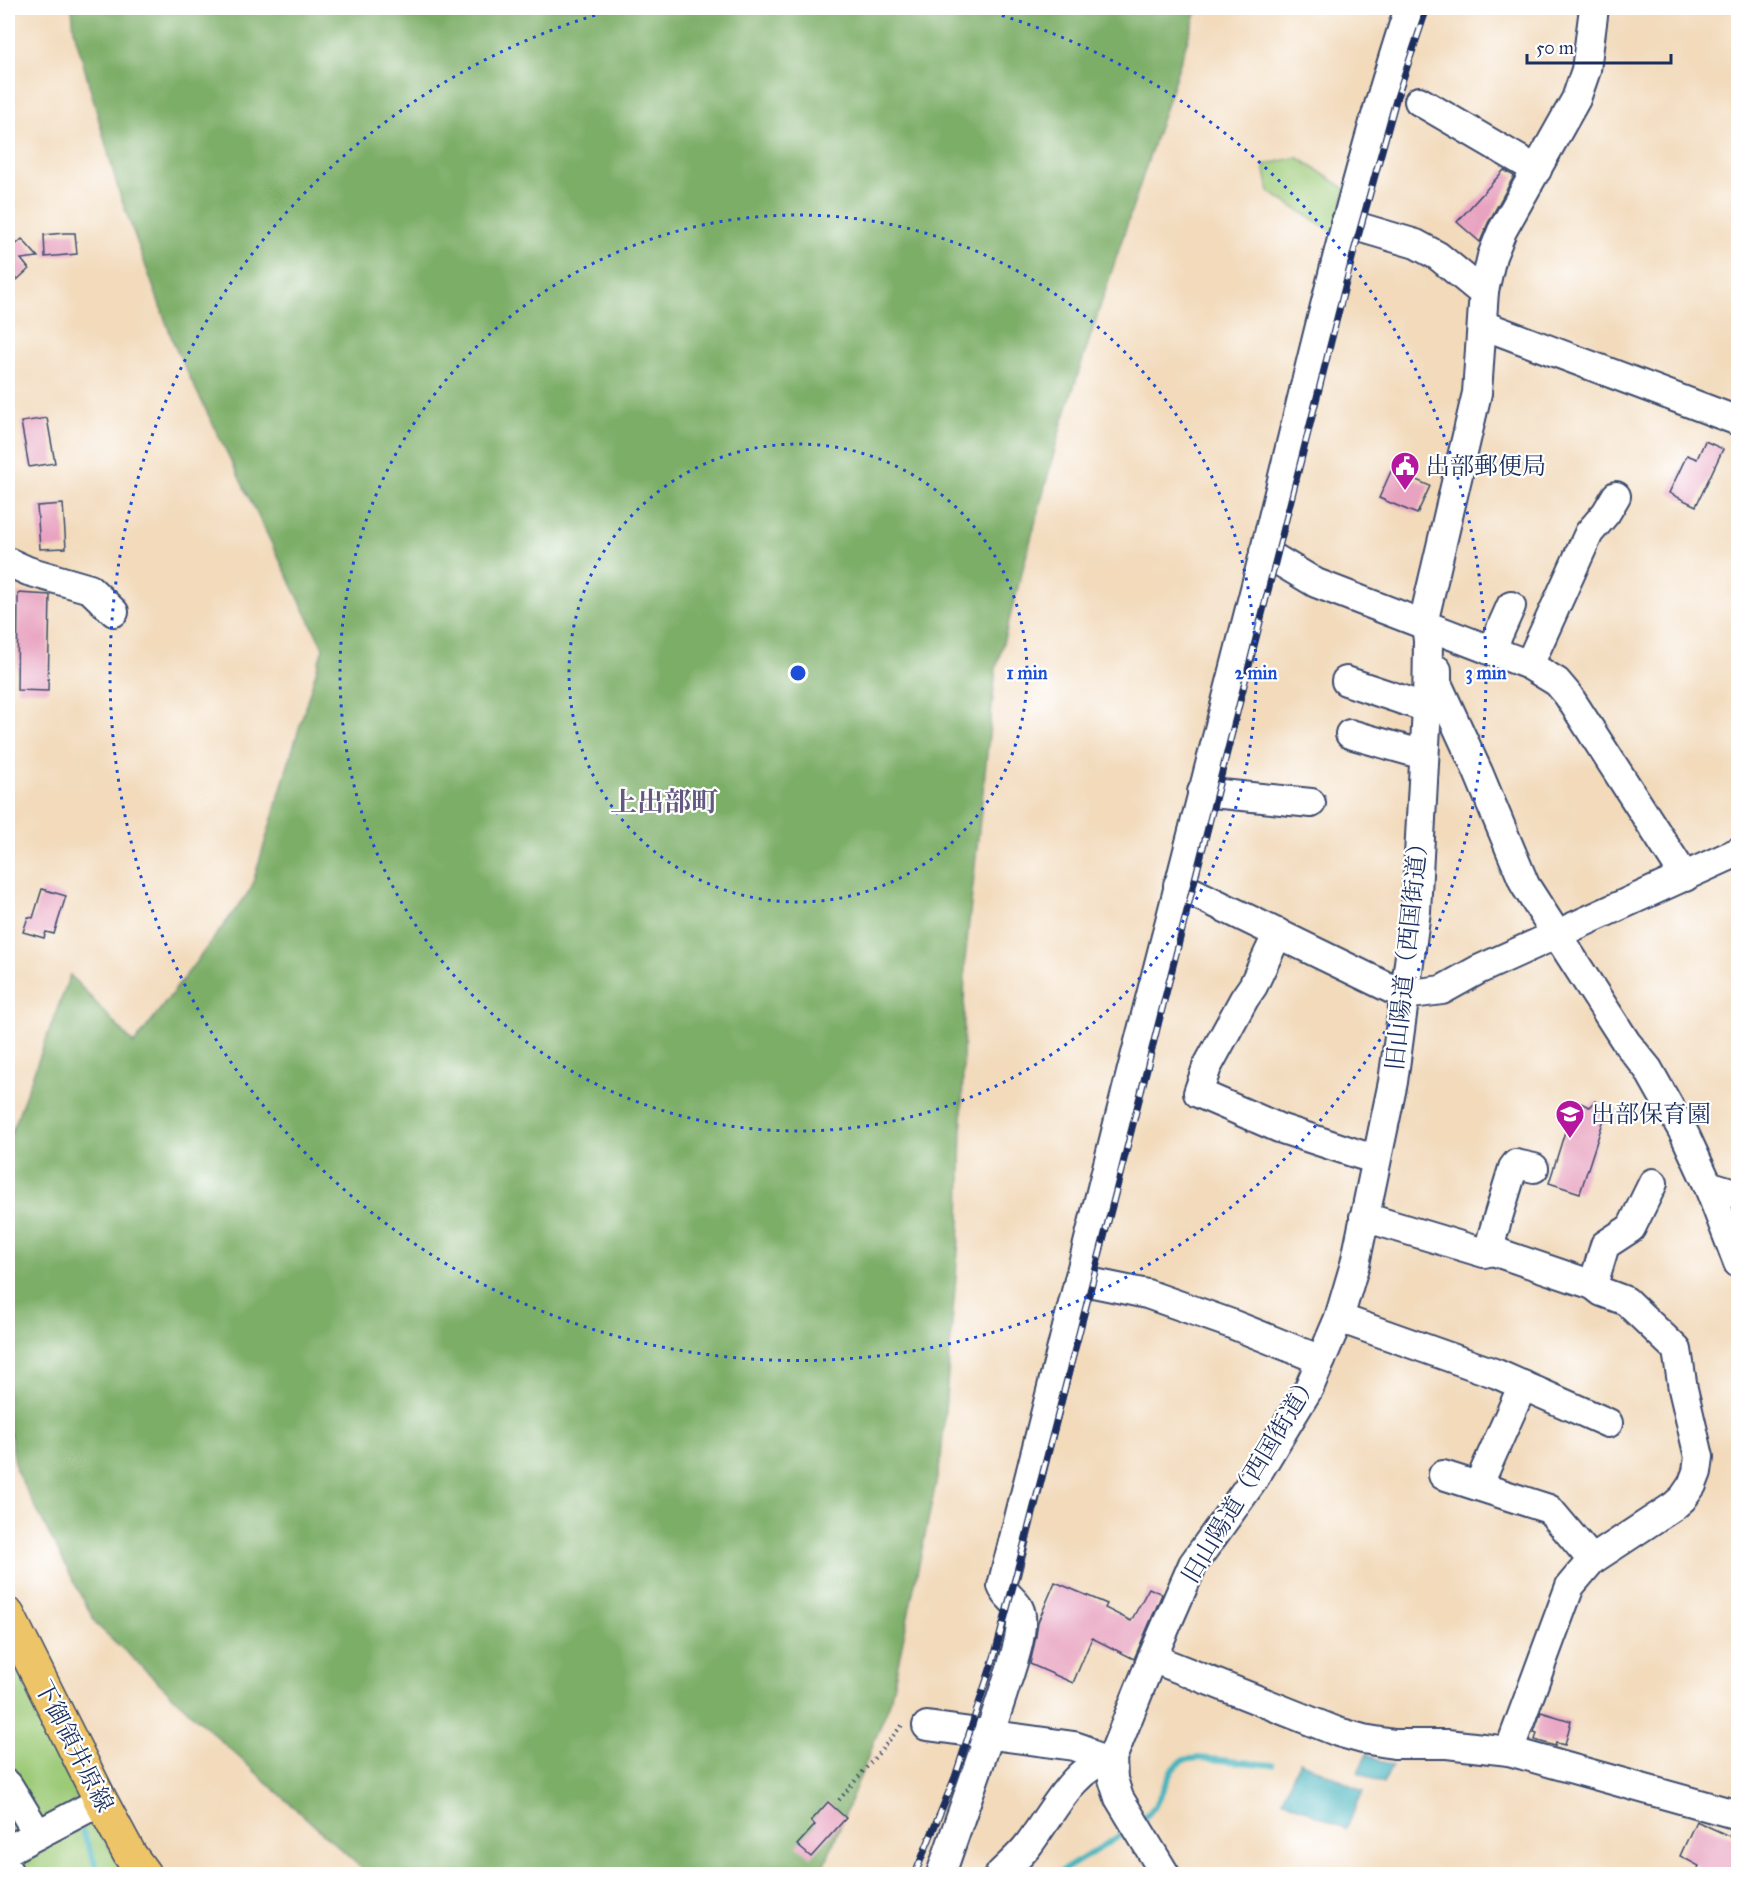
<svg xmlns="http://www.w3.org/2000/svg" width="1746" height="1882" font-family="'IM FELL Great Primer','Noto Serif JP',serif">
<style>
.green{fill:#9cca77;stroke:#5c7c6a;stroke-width:1.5}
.forest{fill:#7dae68;stroke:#4c6e63;stroke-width:1.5}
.water{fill:#44b3bd;stroke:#30718e;stroke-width:1.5}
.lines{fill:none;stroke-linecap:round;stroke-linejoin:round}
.stream{stroke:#44b3bd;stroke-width:6}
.building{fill:#e8a3c0}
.minor-casing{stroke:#3b496c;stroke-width:32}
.major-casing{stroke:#3b496c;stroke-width:36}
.path{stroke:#3b496c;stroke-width:4;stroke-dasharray:1.5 4.5;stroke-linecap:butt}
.minor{stroke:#fff;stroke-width:28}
.major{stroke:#eec469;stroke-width:33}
.rail-casing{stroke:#1b2f5e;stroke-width:7}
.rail{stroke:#fff;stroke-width:4.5;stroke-dasharray:14;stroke-linecap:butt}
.ring{fill:none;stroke:#1d4ed8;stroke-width:3;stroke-dasharray:3 6}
.labels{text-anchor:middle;stroke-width:4.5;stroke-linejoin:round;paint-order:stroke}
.poi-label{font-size:24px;fill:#1b2f5e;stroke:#fff;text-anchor:start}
.street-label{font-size:24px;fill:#1b2f5e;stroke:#fff}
.quarter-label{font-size:27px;font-weight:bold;fill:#635880;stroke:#fff}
.centre{fill:#1d4ed8;stroke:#fff;stroke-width:3}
.ring-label{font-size:18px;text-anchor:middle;font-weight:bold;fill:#1d4ed8;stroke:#fff;stroke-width:4.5;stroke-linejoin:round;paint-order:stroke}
</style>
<rect width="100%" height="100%" fill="#fff"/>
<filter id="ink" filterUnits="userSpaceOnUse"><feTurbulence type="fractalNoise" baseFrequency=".0167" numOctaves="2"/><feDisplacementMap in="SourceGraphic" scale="12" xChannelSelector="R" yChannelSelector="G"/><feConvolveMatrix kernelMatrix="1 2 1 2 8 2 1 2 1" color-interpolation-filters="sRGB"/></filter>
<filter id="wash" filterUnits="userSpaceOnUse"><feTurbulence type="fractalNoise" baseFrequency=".008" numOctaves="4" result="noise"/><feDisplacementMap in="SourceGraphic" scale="24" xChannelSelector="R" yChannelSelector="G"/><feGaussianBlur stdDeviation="1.35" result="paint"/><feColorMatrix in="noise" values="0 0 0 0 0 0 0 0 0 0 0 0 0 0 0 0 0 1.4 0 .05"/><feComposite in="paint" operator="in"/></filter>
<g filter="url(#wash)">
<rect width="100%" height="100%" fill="#f2dabb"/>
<g class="green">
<polygon points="1297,157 1346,189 1335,233 1269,192 1264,165"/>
<polygon points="8,1647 70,1779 124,1874 8,1874"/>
</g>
<polygon class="forest" points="72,8 1198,8 1062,423 996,669 965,960 960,1227 941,1459 890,1702 821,1874 368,1874 221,1741 96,1624 16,1470 8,1419 8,1142 70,975 134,1044 251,889 323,648 175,347 119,192 74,30"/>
<g class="water">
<polygon points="1367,1754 1392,1766 1383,1784 1358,1772"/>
<polygon points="1300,1761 1363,1791 1346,1829 1282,1799"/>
</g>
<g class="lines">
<g class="stream">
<polyline points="1141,1822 1155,1806 1172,1770 1183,1760 1199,1758 1272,1765"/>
<polyline points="83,1832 99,1874"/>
<polyline points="1057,1874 1131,1829"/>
</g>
</g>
<g id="blocks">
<g class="building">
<polygon points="1504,170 1514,176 1488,223 1480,242 1457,222"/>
<polygon points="64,233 75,233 77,254 45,257 44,235"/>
<polygon points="22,239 38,257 21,259 29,269 17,280 8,270 8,242 12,248"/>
<polygon points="47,418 55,463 29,467 21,422"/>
<polygon points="1705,441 1723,449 1696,506 1669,493 1687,455 1697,459"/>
<polygon points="1392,469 1430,486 1417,514 1379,498"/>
<polygon points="63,504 66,548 40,549 37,506"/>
<polygon points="18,593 50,595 48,691 17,690"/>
<polygon points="42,889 66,896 54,934 46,932 44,938 23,932 28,917 33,918"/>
<polygon points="1595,1101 1605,1116 1580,1193 1549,1183 1568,1122 1574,1124 1581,1103 1589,1107"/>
<polygon points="1055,1582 1107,1604 1105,1608 1131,1621 1149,1588 1162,1594 1134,1659 1092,1638 1073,1683 1030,1664 1036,1636 1038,1622"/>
<polygon points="1541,1712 1571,1721 1565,1745 1556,1743 1555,1746 1535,1740 1537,1733 1534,1732"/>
<polygon points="828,1802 846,1818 811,1857 797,1845 815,1825 811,1821"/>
<polygon points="1696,1821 1738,1840 1738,1875 1695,1875 1699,1866 1680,1856"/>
</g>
</g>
</g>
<g filter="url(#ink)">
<use href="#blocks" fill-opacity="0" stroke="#3b496c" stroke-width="1.5"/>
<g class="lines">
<g class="minor-casing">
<g id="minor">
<polyline points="1419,101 1537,170"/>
<polyline points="1345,223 1416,244 1438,256 1477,288 1484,291"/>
<polyline points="1483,325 1738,421"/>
<polyline points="1264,552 1316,583 1529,665 1557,682 1568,695 1685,877"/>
<polyline points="8,562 28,571 90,589 114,612"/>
<polyline points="1491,651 1511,606"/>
<polyline points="1529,665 1589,533 1606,513 1616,496"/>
<polyline points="1437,670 1437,683 1478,772 1525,885 1626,1042 1648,1069 1685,1135 1708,1185 1738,1263"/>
<polyline points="1346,681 1427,708"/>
<polyline points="1350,734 1424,755"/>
<polyline points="1202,792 1311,803"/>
<polyline points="1178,885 1404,995 1442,990 1478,970 1738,852"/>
<polyline points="1278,933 1253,986 1244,999 1207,1067 1198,1093 1279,1128 1361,1155 1376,1157"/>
<polyline points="1708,1185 1738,1194"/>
<polyline points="1364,1217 1484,1253 1493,1251 1593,1285 1602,1292 1626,1301 1677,1350 1683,1389 1699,1457 1697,1472 1692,1485 1683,1498 1674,1506 1592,1560 1570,1586 1509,1751"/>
<polyline points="1493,1251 1492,1237 1513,1168 1516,1164 1534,1168"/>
<polyline points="1593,1285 1605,1245 1631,1228 1653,1183"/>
<polyline points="1339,1318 1497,1374 1608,1423"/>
<path d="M1321 1360 1229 1323 1147 1294 1079 1280C1139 1036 1204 793 1265 550 1310 368 1351 186 1409 8"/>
<polyline points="1443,1475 1549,1509 1592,1560"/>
<polyline points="1478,1486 1523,1385"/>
<polyline points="1152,1658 1338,1732 1363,1739 1394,1744 1447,1744 1509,1751 1738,1815"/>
<polyline points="927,1726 1074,1746 1083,1749 1098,1761"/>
<polyline points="8,1785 38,1834"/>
<polyline points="8,1850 101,1801"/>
<polyline points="8,1871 9,1874"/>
<path d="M941 1874C962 1812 985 1750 1005 1687 1011 1669 1023 1635 1021 1616 1020 1602 1006 1598 1002 1586L1079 1280"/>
<path d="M1000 1874C1010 1864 1021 1855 1029 1844 1052 1814 1073 1766 1112 1758"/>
<polyline points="1165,1874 1119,1798 1113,1779 1112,1758 1152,1658 1193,1564 1252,1482 1309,1388 1339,1318 1355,1264 1393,1082 1416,911 1427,708 1428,641 1425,615 1477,393 1484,291 1492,256 1502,231 1576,99 1586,70 1594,8"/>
</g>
</g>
<g class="major-casing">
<polyline id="major" points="8,1615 101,1801 130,1855 144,1874"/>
</g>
<polyline class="path" points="839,1800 904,1723"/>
<use href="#minor" class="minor"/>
<use href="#major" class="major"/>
<g class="rail-casing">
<polyline id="rail" points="915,1874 955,1777 995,1654 1025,1541 1116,1191 1354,251 1396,100 1427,8"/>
</g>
<use href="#rail" class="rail"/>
</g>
</g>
<g class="ring">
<circle cx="798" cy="673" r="229"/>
<circle cx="798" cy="673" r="458"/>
<path d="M976 8A688 688 0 1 1 620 8"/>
</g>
<defs>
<g id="civic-pin" transform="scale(1.5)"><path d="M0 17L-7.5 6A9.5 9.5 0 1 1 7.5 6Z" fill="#b5179e" stroke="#fff"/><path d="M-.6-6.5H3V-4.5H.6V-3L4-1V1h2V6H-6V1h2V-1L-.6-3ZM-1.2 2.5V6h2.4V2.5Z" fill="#fff"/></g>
<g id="school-pin" transform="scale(1.5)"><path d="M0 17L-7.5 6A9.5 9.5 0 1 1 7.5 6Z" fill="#b5179e" stroke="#fff"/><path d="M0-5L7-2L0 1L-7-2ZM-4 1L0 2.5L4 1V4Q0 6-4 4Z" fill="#fff"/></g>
</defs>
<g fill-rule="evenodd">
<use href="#civic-pin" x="1405" y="466"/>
<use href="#school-pin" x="1570" y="1114"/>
</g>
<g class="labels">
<g class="poi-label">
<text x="1426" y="474">出部郵便局</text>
<text x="1591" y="1122">出部保育園</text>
</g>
<g class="street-label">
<text transform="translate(1407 951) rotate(-84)" y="8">旧山陽道（西国街道）</text>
<text transform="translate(1250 1478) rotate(-59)" y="8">旧山陽道（西国街道）</text>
<text transform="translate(74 1746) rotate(63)" y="8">下御領井原線</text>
</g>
<g class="quarter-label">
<text x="664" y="811">上出部町</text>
</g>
</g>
<circle cx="798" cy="673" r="9" class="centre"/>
<g class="ring-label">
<text x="1027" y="679">1 min</text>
<text x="1256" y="679">2 min</text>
<text x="1486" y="679">3 min</text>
</g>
<rect width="1746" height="1882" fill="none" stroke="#fff" stroke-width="30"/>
<path d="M1527 54v9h144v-9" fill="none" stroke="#1b2f5e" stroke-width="3"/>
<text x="1536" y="54" font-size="18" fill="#1b2f5e" stroke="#ffffff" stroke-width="4.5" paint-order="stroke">50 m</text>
</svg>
